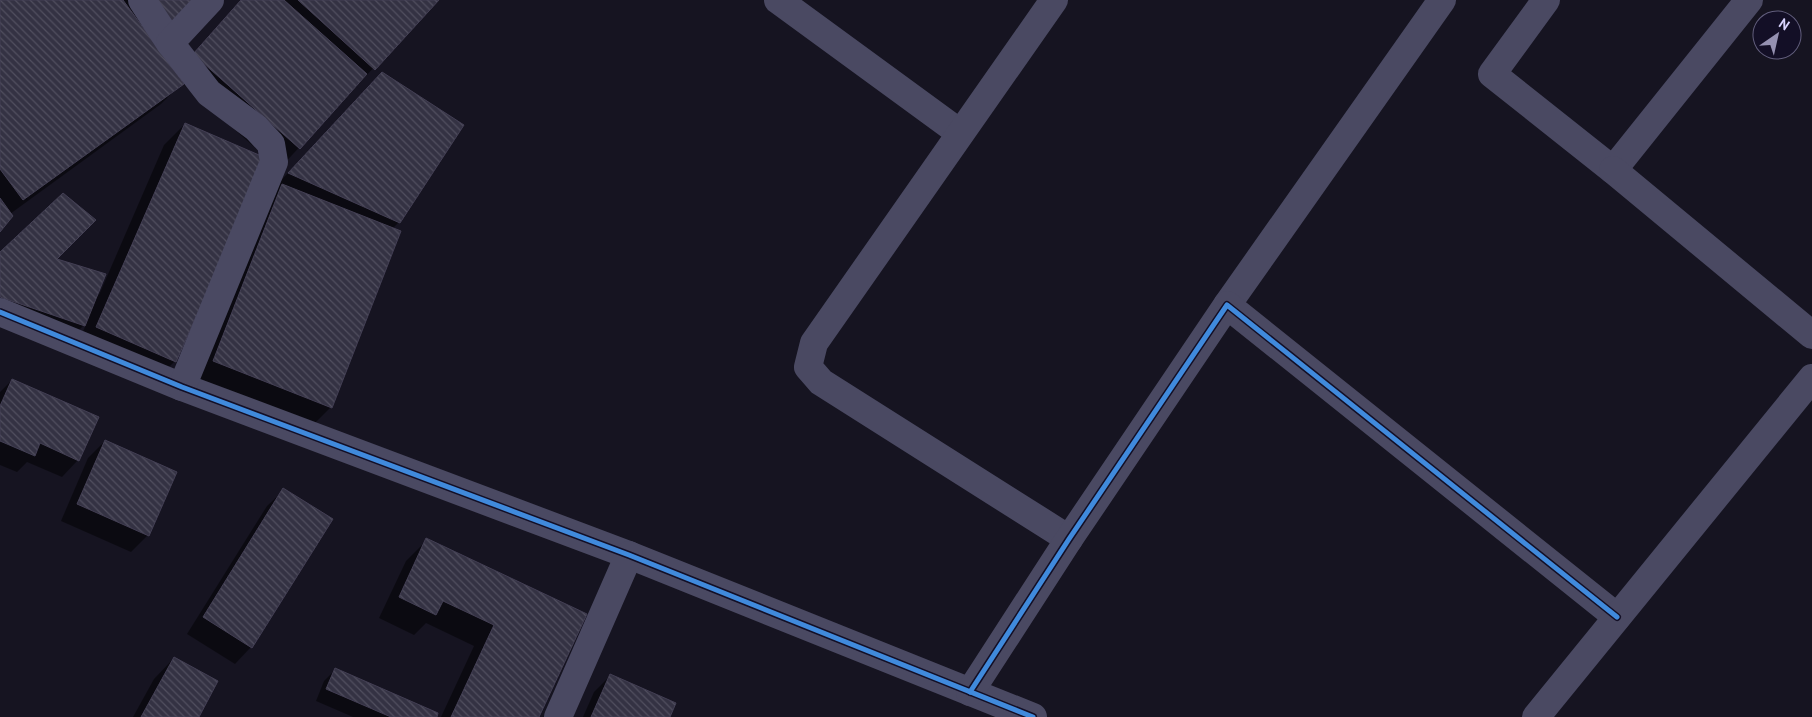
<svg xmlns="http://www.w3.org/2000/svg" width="1812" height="717" font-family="'PT Sans',sans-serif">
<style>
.shadow{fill:#0007}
.building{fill:url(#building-back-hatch);stroke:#433f54}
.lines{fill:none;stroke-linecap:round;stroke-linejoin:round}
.minor{stroke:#4a4962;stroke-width:28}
.cycleway-casing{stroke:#130f26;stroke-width:8}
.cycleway{stroke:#408adc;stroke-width:5}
</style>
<defs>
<pattern id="building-back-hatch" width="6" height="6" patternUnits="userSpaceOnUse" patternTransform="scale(1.25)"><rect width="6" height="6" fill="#343243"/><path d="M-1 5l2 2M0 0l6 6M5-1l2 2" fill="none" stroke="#514f5f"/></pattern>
</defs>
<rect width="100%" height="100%" fill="#161421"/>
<g class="shadow">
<polygon points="0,0 194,0 175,74 241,0 437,0 279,169 182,83 161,104 10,214 0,230"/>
<polygon points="382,74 399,222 392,229 331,407 310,428 193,382 268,194"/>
<polygon points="185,124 175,361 154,382 76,348 87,322 67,342 0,319 0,254 55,259 99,295 164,145"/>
<polygon points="12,380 78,460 62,477 27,462 17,472 0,465 0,392"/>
<polygon points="105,441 148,535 131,552 61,521 88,458"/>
<polygon points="284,490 251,647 235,664 187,634 267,506"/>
<polygon points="427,540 585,615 537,717 441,717 474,646 426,623 414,635 379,618 406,561"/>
<polygon points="174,658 197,717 133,717 154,679"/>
<polygon points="335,670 435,717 353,717 316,701 324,681"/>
<polygon points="611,675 669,717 583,717 594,692"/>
</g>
<g class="building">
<polygon points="0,0 123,0 184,84 23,200 0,169"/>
<polygon points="153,0 196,0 172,29"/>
<polygon points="241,0 284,0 367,74 300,149 193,54"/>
<polygon points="298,0 439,0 375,70"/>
<polygon points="382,72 464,125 400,223 288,173"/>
<polygon points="185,123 266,158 176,362 96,327"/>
<polygon points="282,184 401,231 332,408 213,361"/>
<polygon points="63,193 96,220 57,259 106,274 85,326 0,297 0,252"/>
<polygon points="0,198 13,216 0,232"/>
<polygon points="12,379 99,417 79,461 40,443 35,456 0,441 0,406"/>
<polygon points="105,440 177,472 149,536 77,504"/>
<polygon points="283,488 333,519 252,648 203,617"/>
<polygon points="426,538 587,614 539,717 451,717 494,625 443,601 436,615 399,597"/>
<polygon points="174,657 218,681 199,717 141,717"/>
<polygon points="335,668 438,713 437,717 391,717 326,689"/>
<polygon points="610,674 676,703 670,717 591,717"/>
</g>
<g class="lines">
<g class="minor">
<polyline points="142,0 170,43"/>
<polyline points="778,0 960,133"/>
<polyline points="1054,0 814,343 808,367 821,382 1069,539"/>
<polyline points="1546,0 1492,74 1613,170 1749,0"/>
<polyline points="1613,170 1812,335"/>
<polyline points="1227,305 1442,0"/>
<polyline points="0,312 182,387 629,555 1033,717"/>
<polyline points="182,387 274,162 271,144 256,128 209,93 170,43 210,0"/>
<polyline points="970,692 1069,539 1227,305 1617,617"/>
<polyline points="558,717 629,555"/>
<polyline points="1536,717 1812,378"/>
</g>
<g class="cycleway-casing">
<g id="cycleway">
<polyline points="0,312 182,387 629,555 1033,717"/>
<polyline points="970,692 1069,539 1227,305 1617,617"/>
</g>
</g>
<use href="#cycleway" class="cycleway"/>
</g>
<g transform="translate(1777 35) rotate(34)"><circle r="24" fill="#130f26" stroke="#625e7d"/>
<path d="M0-4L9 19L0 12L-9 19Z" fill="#9591b1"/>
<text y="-8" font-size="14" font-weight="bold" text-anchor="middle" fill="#d9d4ff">N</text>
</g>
</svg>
